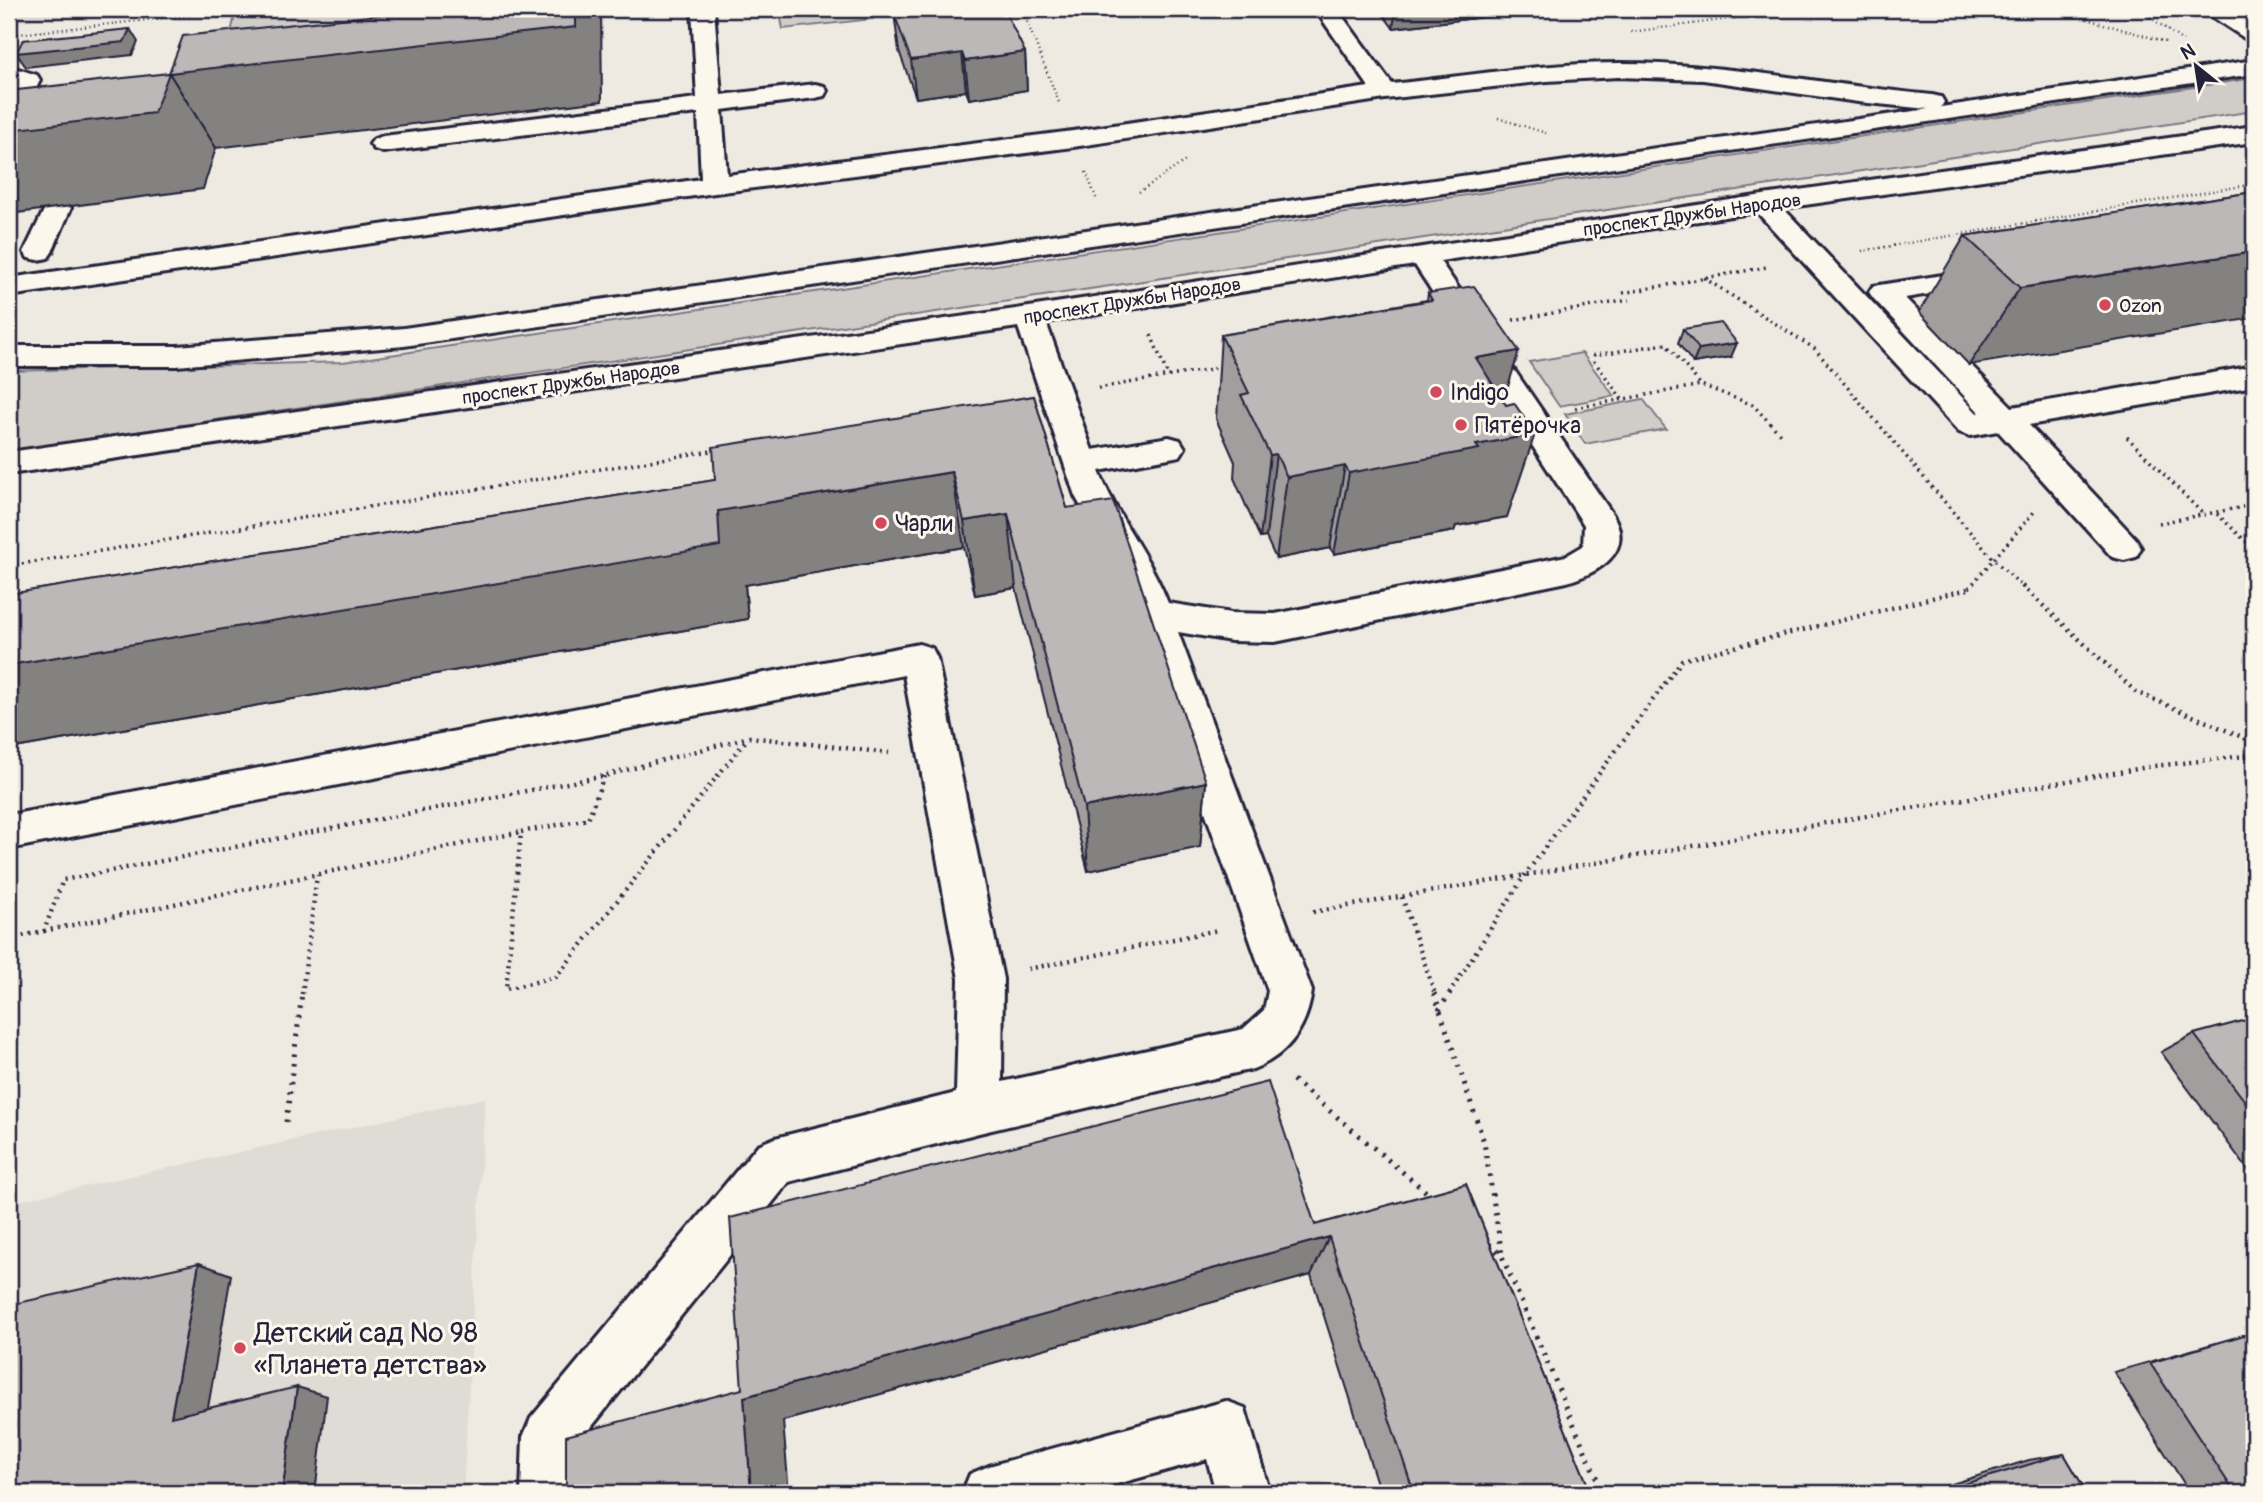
<svg xmlns="http://www.w3.org/2000/svg" width="2263" height="1502" font-family="Pangolin,sans-serif">
<style>
.built{fill:#dfdbd5}
.green{fill:#d0cdc9;stroke:#797882;stroke-width:2}
.lines{fill:none;stroke-linecap:round;stroke-linejoin:round}
.minor-casing{stroke:#22223b;stroke-width:6}
.major-casing{stroke:#22223b;stroke-width:6}
.path-far3{stroke:#22223b;stroke-width:2.5;stroke-dasharray:1 3.5;stroke-linecap:butt}
.path-far2{stroke:#22223b;stroke-width:3.5;stroke-dasharray:2 4.5;stroke-linecap:butt}
.path-far1{stroke:#22223b;stroke-width:4.5;stroke-dasharray:2 5;stroke-linecap:butt}
.path{stroke:#22223b;stroke-width:5;stroke-dasharray:2.5 7;stroke-linecap:butt}
.minor{fill:#fbf7ec;fill-rule:evenodd}
.major{fill:#fbf7ec;fill-rule:evenodd}
.wall{fill:#a29e9e;stroke:#22223b;stroke-width:2}
.shaded-wall{fill:#848181;stroke:#22223b;stroke-width:2}
.building{fill:#bcb8b8;stroke:#22223b;stroke-width:2}
.poi-dot{fill:#d1495b;stroke:#fbf7ec;stroke-width:2.5}
.labels{text-anchor:middle;stroke-width:6;stroke-linejoin:round;paint-order:stroke}
.far-street-label{font-size:19px;fill:#22223b;stroke:#fbf7ec}
.far-poi-label{font-size:19px;fill:#22223b;stroke:#fbf7ec;text-anchor:start}
.poi-label{font-size:23px;fill:#22223b;stroke:#fbf7ec;text-anchor:start}
.near-poi-label{font-size:28px;fill:#22223b;stroke:#fbf7ec;text-anchor:start}
</style>
<rect width="100%" height="100%" fill="#eeeae2"/>
<filter id="ink" filterUnits="userSpaceOnUse"><feTurbulence type="fractalNoise" baseFrequency=".0143" numOctaves="2"/><feDisplacementMap in="SourceGraphic" scale="14" xChannelSelector="R" yChannelSelector="G"/><feConvolveMatrix kernelMatrix="1 2 1 2 8 2 1 2 1" color-interpolation-filters="sRGB"/></filter>
<g filter="url(#ink)">
<g class="built">
<polygon points="9,9 127,9 9,23"/>
<polygon points="485,1098 463,1493 9,1493 9,1203"/>
</g>
<g class="green">
<polygon points="286,9 394,9 387,43 228,46 235,15"/>
<polygon points="779,9 870,9 873,19 783,29"/>
<polygon points="2254,78 2254,111 1130,283 9,451 9,371 343,362"/>
<polygon points="1582,353 1614,396 1559,406 1529,362"/>
<polygon points="1643,399 1666,429 1585,444 1565,414"/>
</g>
<g class="lines">
<g class="minor-casing">
<g id="minor">
<path d="M692 9H714L721 95 815 84 824 86 827 91 824 96 815 98 722 110 727 175 1073 131 1369 87 1315 9H1337L1392 84C1467 76 1544 63 1620 63 1724 63 1828 85 1932 95L1941 97 1944 102 1941 107 2254 60V74L404 346 177 366H9V346H177L404 328 1928 109 1858 102 1703 80 1618 77 1547 81 1385 99 1073 147 715 193 9 296V278L701 179 698 113 383 152 374 149 370 144 374 139 383 136 697 98Z"/>
<polygon points="9,66 37,75 40,80 22,121 18,126 9,129 9,95 14,83 9,81"/>
<path d="M2254 126V142L1783 208 1977 413H1980L1873 298 1869 292 1873 286 1987 268 1997 271 2001 277 1997 283 1905 298 2012 407 2254 366V386L2029 425 2136 539 2141 548 2136 557 2124 560 2112 557 1998 431 1970 436 1959 432 1757 212 1440 261 1613 515C1635 553 1597 573 1567 582L1275 642 1231 641 1178 632 1312 991C1307 1028 1288 1055 1253 1069L979 1133 789 1182 576 1446 575 1493H521L523 1437 531 1418 758 1145 775 1138 956 1093 959 979 904 675 9 849V815L919 644 932 648 937 658 1003 979 1002 1082 1243 1029 1264 1010 1268 991 1127 589 1075 496 1018 327 9 474V452L1029 307 1763 195ZM1415 265 1584 525 1583 546 1566 556 1275 614 1231 613 1168 603C1150 556 1117 518 1099 471L1180 456 1185 448 1180 440 1169 437 1092 450 1046 322Z"/>
<polygon points="58,200 68,202 71,208 52,252 48,258 38,260 28,258 24,252 45,208 48,202"/>
<polygon points="1226,1401 1245,1408 1270,1493 1216,1493 1207,1459 1085,1493 962,1493 970,1474 989,1466"/>
</g>
</g>
<g class="major-casing">
<polygon id="major" points="2205,9 2231,9 2254,24 2254,41 2246,39 2208,14"/>
</g>
<g class="path-far3">
<polyline points="1022,9 1060,105"/>
<polyline points="1701,9 1712,20"/>
<polyline points="2052,9 2166,42"/>
<polyline points="2139,9 2183,41"/>
<polyline points="1631,32 1804,9"/>
<polyline points="9,35 247,9"/>
<polyline points="1498,118 1546,133"/>
<polyline points="1086,172 1097,200"/>
<polyline points="1139,192 1187,160"/>
<polyline points="1862,251 2254,184"/>
</g>
<g class="path-far2">
<polyline points="1704,278 1815,349 1993,559 2024,588"/>
<polyline points="1623,293 1767,267"/>
<polyline points="1513,320 1629,300"/>
<polyline points="1151,335 1168,376"/>
<polyline points="1098,388 1224,367"/>
<polyline points="1622,399 1594,361 1594,355 1666,344 1701,385"/>
<polyline points="1575,408 1701,385 1753,405 1782,436"/>
<polyline points="2127,437 2205,516"/>
<polyline points="2217,514 2254,549"/>
<polyline points="2159,523 2254,505"/>
<polyline points="9,566 717,450"/>
<polyline points="1969,588 2034,512"/>
</g>
<g class="path-far1">
<polyline points="2022,586 2136,692 2254,742"/>
<polyline points="604,776 588,819 521,832 506,989 556,977 748,738"/>
<polyline points="1402,897 1435,994"/>
<polyline points="1313,912 2154,766 2254,755"/>
<polyline points="44,931 521,832"/>
<polyline points="9,939 44,931 63,880 604,776 749,737 889,753"/>
<polyline points="1028,969 1218,930"/>
<polyline points="302,994 317,875"/>
<polyline points="1449,994 1525,875 1682,660 1968,589 1971,586"/>
</g>
<g class="path">
<polyline points="1434,993 1484,1142 1502,1255"/>
<polyline points="1439,1010 1450,993"/>
<polyline points="1293,1080 1431,1196"/>
<polyline points="286,1122 302,993"/>
<polyline points="1489,1244 1502,1256 1603,1493"/>
</g>
<use href="#minor" class="minor"/>
<use href="#major" class="major"/>
</g>
<g class="wall">
<polygon points="1379,9 1551,9 1393,28"/>
<polygon points="894,13 1025,52 1027,90 969,99 966,91 916,98 899,51"/>
<polygon points="2254,192 1969,365 1919,312 1965,236"/>
<polygon points="1428,293 1504,400 1507,517 1456,526 1454,531 1334,554 1330,548 1276,559 1266,537 1260,538 1234,478 1235,462 1216,419 1221,335 1427,300"/>
<polygon points="1683,329 1731,357 1693,363 1678,343"/>
<polygon points="1034,396 1067,508 1206,782 1200,847 1088,871 1016,588 975,595 964,547 745,585 748,619 9,749 9,594 715,480"/>
<polygon points="2254,1018 2254,1174 2251,1174 2161,1052 2194,1034"/>
<polygon points="1466,1184 1591,1493 1380,1493 1311,1275 783,1421 742,1389 1315,1225"/>
<polygon points="2254,1332 2254,1493 2190,1493 2114,1372"/>
<polygon points="2064,1454 2087,1493 1923,1493 2029,1460"/>
</g>
<g class="shaded-wall">
<polygon points="576,9 601,9 602,101 216,148 169,73"/>
<polygon points="1396,9 1551,9 1393,28"/>
<polygon points="130,29 138,42 132,55 26,67 16,53"/>
<polygon points="1025,52 1027,90 969,99 965,61"/>
<polygon points="962,53 966,91 916,98 911,60"/>
<polygon points="169,73 216,148 203,189 9,214 9,130"/>
<polygon points="2254,252 2254,318 1969,365 2020,288"/>
<polygon points="1737,343 1731,357 1693,363 1699,349"/>
<polygon points="1519,351 1493,435 1476,358"/>
<polygon points="1535,434 1507,517 1456,526 1454,531 1334,554 1349,473 1476,445"/>
<polygon points="1276,454 1266,537 1260,538 1270,455"/>
<polygon points="1345,466 1330,548 1276,559 1287,477"/>
<polygon points="952,472 964,547 745,585 748,619 9,749 9,665 718,511"/>
<polygon points="1008,514 1016,588 975,595 964,521"/>
<polygon points="1206,782 1200,847 1088,871 1084,807"/>
<polygon points="1329,1237 1311,1275 783,1421 789,1493 751,1493 744,1397"/>
<polygon points="199,1263 231,1275 205,1425 171,1417"/>
<polygon points="297,1387 327,1396 315,1493 282,1493"/>
</g>
<g class="building">
<polygon points="434,9 576,9 576,27 169,73 183,36"/>
<polygon points="930,9 1004,9 1025,52 965,61 962,53 911,60 894,13"/>
<polygon points="130,29 124,42 16,53 23,40"/>
<polygon points="169,73 154,113 9,130 9,91"/>
<polygon points="2254,192 2254,252 2020,288 1965,236"/>
<polygon points="1474,286 1519,351 1476,358 1506,405 1514,403 1535,434 1476,445 1479,449 1349,473 1345,466 1287,477 1276,454 1270,455 1241,395 1249,393 1221,335 1432,300 1428,293"/>
<polygon points="1721,323 1737,343 1699,349 1683,329"/>
<polygon points="1034,396 1067,508 1113,501 1206,782 1084,807 1008,514 964,521 952,472 718,511 720,546 9,665 9,594 715,480 713,447"/>
<polygon points="2254,1018 2254,1113 2194,1034"/>
<polygon points="1268,1082 1315,1225 1466,1184 1591,1493 1414,1493 1329,1237 744,1397 751,1493 566,1493 566,1436 742,1389 730,1218"/>
<polygon points="199,1263 171,1417 297,1387 282,1493 9,1493 9,1305"/>
<polygon points="2254,1332 2254,1493 2235,1493 2150,1363"/>
<polygon points="2064,1454 2087,1493 1957,1493 1954,1487"/>
</g>
</g>
<g class="poi-dot">
<circle cx="2105" cy="305" r="7"/>
<circle cx="1436" cy="392" r="7"/>
<circle cx="1461" cy="425" r="7"/>
<circle cx="881" cy="523" r="7"/>
<circle cx="240" cy="1348" r="7"/>
</g>
<g class="labels">
<g class="far-street-label">
<text transform="translate(1692 214) rotate(-8)" y="7">проспект Дружбы Народов</text>
<text transform="translate(1132 300) rotate(-9)" y="7">проспект Дружбы Народов</text>
<text transform="translate(571 382) rotate(-8)" y="7">проспект Дружбы Народов</text>
</g>
<g class="far-poi-label">
<text x="2119" y="312">Ozon</text>
</g>
<g class="poi-label">
<text x="1450" y="400">Indigo</text>
<text x="1475" y="433">Пятёрочка</text>
<text x="895" y="531">Чарли</text>
</g>
<g class="near-poi-label">
<text x="254" y="1342">Детский сад № 98<tspan x="254" dy="32">«Планета детства»</tspan></text>
</g>
</g>
<rect width="2263" height="1502" fill="none" stroke="#fbf7ec" stroke-width="35"/>
<rect x="18" y="18" width="2228" height="1467" fill="none" stroke="#22223b" stroke-width="2.5" filter="url(#ink)"/>
<g transform="translate(2196 66) rotate(330)" stroke="#fbf7ec" stroke-width="5" paint-order="stroke">
<path d="M0-5L12 26L0 18L-12 26Z" fill="#22223b"/>
<text y="-10" font-size="19" font-weight="bold" text-anchor="middle" fill="#22223b">N</text>
</g>
</svg>
